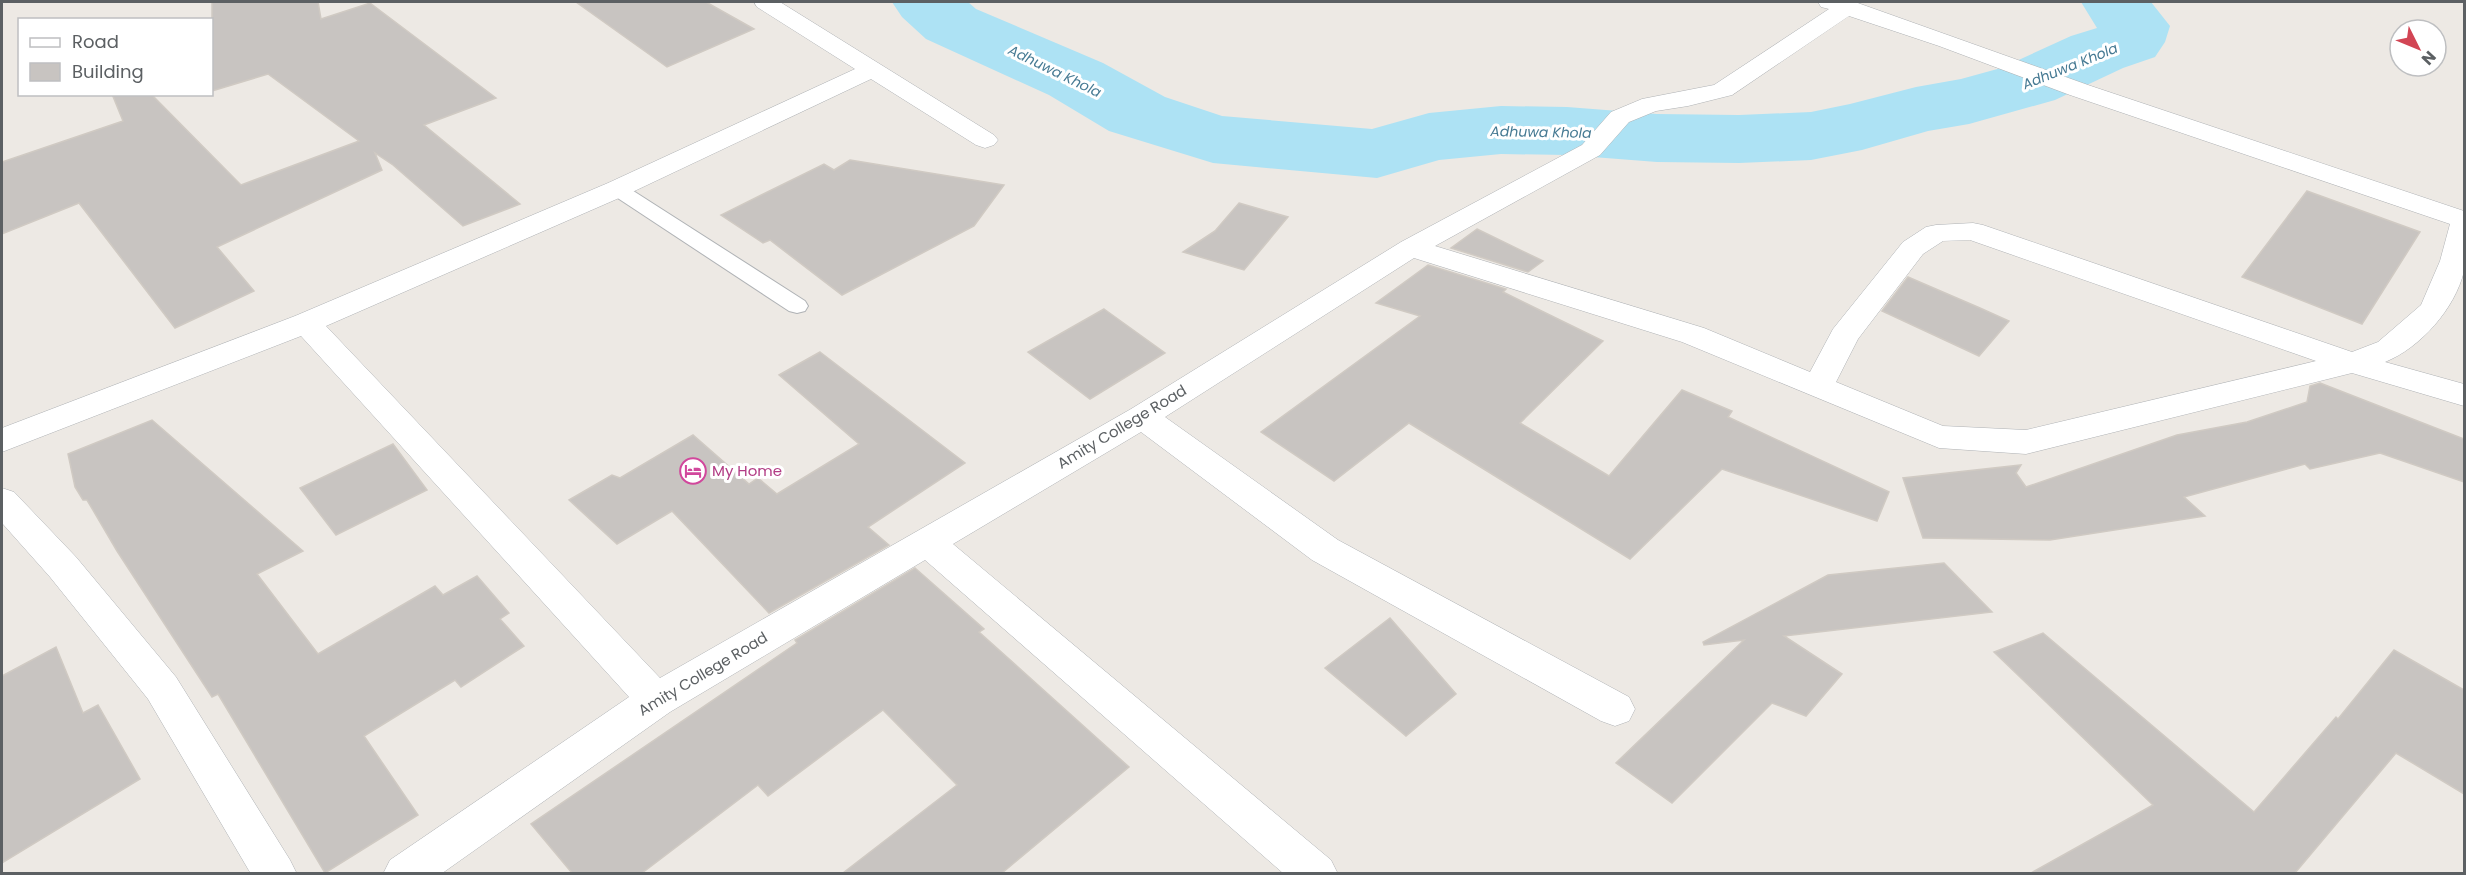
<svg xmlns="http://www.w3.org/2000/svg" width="2466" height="875" font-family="Poppins,sans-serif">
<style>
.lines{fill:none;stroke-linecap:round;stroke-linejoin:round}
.river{fill:#ade2f4;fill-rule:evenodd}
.building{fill:#c8c4c1;stroke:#d0cac3;stroke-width:1.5}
.lane-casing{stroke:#afb2b5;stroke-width:2}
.street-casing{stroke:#afb2b5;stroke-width:1}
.lane{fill:#fff;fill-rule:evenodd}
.street{fill:#fff;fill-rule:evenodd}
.labels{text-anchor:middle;stroke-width:6;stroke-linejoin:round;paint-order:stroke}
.far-water-label{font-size:14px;font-style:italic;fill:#467a93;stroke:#fff}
.street-label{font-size:15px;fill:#5c6063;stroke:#fff}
.hotel-label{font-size:15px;fill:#b23c85;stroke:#fff;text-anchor:start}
</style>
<rect width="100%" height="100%" fill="#ede9e4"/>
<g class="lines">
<polygon class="river" points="892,2 968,2 976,9 1103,63 1165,97 1222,116 1372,129 1429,113 1501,106 1567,107 1657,114 1739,115 1811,112 1850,104 1916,87 1961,79 2001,68 2071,36 2097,28 2081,2 2151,2 2170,26 2165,42 2155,57 2123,68 2055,100 1969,124 1928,131 1862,150 1811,160 1739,163 1657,162 1567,155 1501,154 1439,160 1377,178 1213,163 1109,131 1049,95 926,39 902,17"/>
</g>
<g class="building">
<polygon points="212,2 318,2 321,19 370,3 496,98 424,125 520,204 463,226 393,165 375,153 382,170 217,247 254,291 175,328 79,203 2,234 2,162 123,121 112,94 151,94 241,185 359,141 268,74 212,91"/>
<polygon points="576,2 706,2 754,29 667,67"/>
<polygon points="850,160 1004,185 974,226 842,295 770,240 763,243 721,215 824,164 834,170"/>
<polygon points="2307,191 2420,232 2362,324 2242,277"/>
<polygon points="1239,203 1288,217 1244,270 1183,252 1215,231"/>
<polygon points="1477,229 1543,261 1528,272 1451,248"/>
<polygon points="1428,265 1506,289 1503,292 1603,341 1520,423 1609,476 1682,390 1732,411 1728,417 1889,492 1877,521 1722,469 1630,559 1409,423 1334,481 1261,432 1420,316 1376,303"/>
<polygon points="1908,277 1980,308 2009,321 1979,356 1882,311"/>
<polygon points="1104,309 1165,353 1090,399 1028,352"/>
<polygon points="820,352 965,463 868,527 889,545 769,613 672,511 617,544 569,500 612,475 620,478 693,435 749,484 758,478 777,494 859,444 779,375"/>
<polygon points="2320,383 2464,439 2464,482 2380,453 2310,469 2305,464 2184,497 2205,516 2050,540 1923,538 1903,478 2021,465 2016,473 2026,487 2177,435 2247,422 2307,402 2310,386"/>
<polygon points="152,420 303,551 257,574 318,654 435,586 443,595 477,576 509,613 500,619 524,646 461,687 455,680 364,736 418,815 325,873 218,694 212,697 117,551 87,500 83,500 75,487 68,454"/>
<polygon points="393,444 427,490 336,535 300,488"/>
<polygon points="1944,563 1992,612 1784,636 1842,674 1806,716 1772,703 1672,803 1616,763 1744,640 1704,645 1703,642 1828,575"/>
<polygon points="915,568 984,629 979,632 1129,767 1002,873 843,873 957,785 883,710 768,796 758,785 642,873 572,873 531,824 797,643 795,640"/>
<polygon points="1390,618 1456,694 1406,736 1325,668"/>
<polygon points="2043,633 2254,812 2336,717 2338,719 2394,650 2464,690 2464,794 2396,753 2295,873 2031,873 2153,805 1994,652"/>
<polygon points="56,647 83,713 98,705 140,779 2,863 2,676"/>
</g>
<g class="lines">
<g class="lane-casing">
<polygon id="lane" points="617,183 624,185 805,301 808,306 805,311 797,313 789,311 610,193 607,189 610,185"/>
</g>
<g class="street-casing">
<g id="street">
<path d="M754 2H780L994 135 998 140 994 145 985 148 976 145 871 79 626 195 326 326 660 678 1131 409 1401 242 1582 145 1611 112 1642 99 1714 85 1829 9 1821 7 1818 2H1855L2088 85 2464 211C2464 230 2466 253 2464 271 2455 309 2420 348 2385 362L2464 384V406L2352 373 2026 454 1939 448 1682 342 1414 258 1165 417 1338 540 1629 697 1635 709 1629 721 1615 726 1601 721 1312 560 1141 432 953 544 1331 860 1338 874H1284L925 560 670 712 441 874H383L390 860 629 697 301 336 2 452V428L295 316 608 183 855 69 757 7ZM1849 16 1939 46 2070 95 2450 224 2440 261 2421 305 2378 342 2352 352 1983 225 1973 223 1936 225 1926 227 1903 242 1833 329 1810 372 1704 328 1435 246 1600 155 1629 122 1656 111 1688 106 1732 95ZM1970 240 2316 361 2026 430 1943 426 1836 382 1858 339 1923 254 1943 241Z"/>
<polygon points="2,488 14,492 76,557 176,677 290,860 297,874 251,874 148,699 50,577 2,523"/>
</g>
</g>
<use href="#lane" class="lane"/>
<use href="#street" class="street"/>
</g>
<defs>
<g id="hotel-ring" transform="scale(1.35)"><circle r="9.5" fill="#fff" stroke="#d1479c" stroke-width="1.5"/><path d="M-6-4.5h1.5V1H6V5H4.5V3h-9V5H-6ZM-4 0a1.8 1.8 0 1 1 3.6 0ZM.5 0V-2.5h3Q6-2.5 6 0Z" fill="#d1479c"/></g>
</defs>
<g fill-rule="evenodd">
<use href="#hotel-ring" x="693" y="471"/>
</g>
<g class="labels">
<g class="far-water-label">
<text transform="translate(2070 66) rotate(-22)" y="5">Adhuwa Khola</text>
<text transform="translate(1055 71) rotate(26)" y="5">Adhuwa Khola</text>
<text transform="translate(1541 132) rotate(1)" y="5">Adhuwa Khola</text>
</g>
<g class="street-label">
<text transform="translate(1122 427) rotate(-31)" y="5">Amity College Road</text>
<text transform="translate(703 674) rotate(-31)" y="5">Amity College Road</text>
</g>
<g class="hotel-label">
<text x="712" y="476">My Home</text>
</g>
</g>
<rect width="2466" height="875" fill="none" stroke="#5c6063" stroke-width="6"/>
<rect x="18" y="18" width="195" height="78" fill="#ffffff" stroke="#bebfc1" stroke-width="1.5"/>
<rect x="30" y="38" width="30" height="9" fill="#ffffff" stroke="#bebfc1" stroke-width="1.5"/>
<text x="72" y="48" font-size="18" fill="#5c6063">Road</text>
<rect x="30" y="63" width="30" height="18" fill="#c8c4c1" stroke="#bebfc1" stroke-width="1.5"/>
<text x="72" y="78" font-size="18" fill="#5c6063">Building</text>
<g transform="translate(2418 48) rotate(133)"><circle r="28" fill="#ffffff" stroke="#bebfc1" stroke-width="1.5"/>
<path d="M0-4.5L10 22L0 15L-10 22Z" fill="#d24554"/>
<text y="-9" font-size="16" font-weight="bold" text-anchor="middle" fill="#5c6063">N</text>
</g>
</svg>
